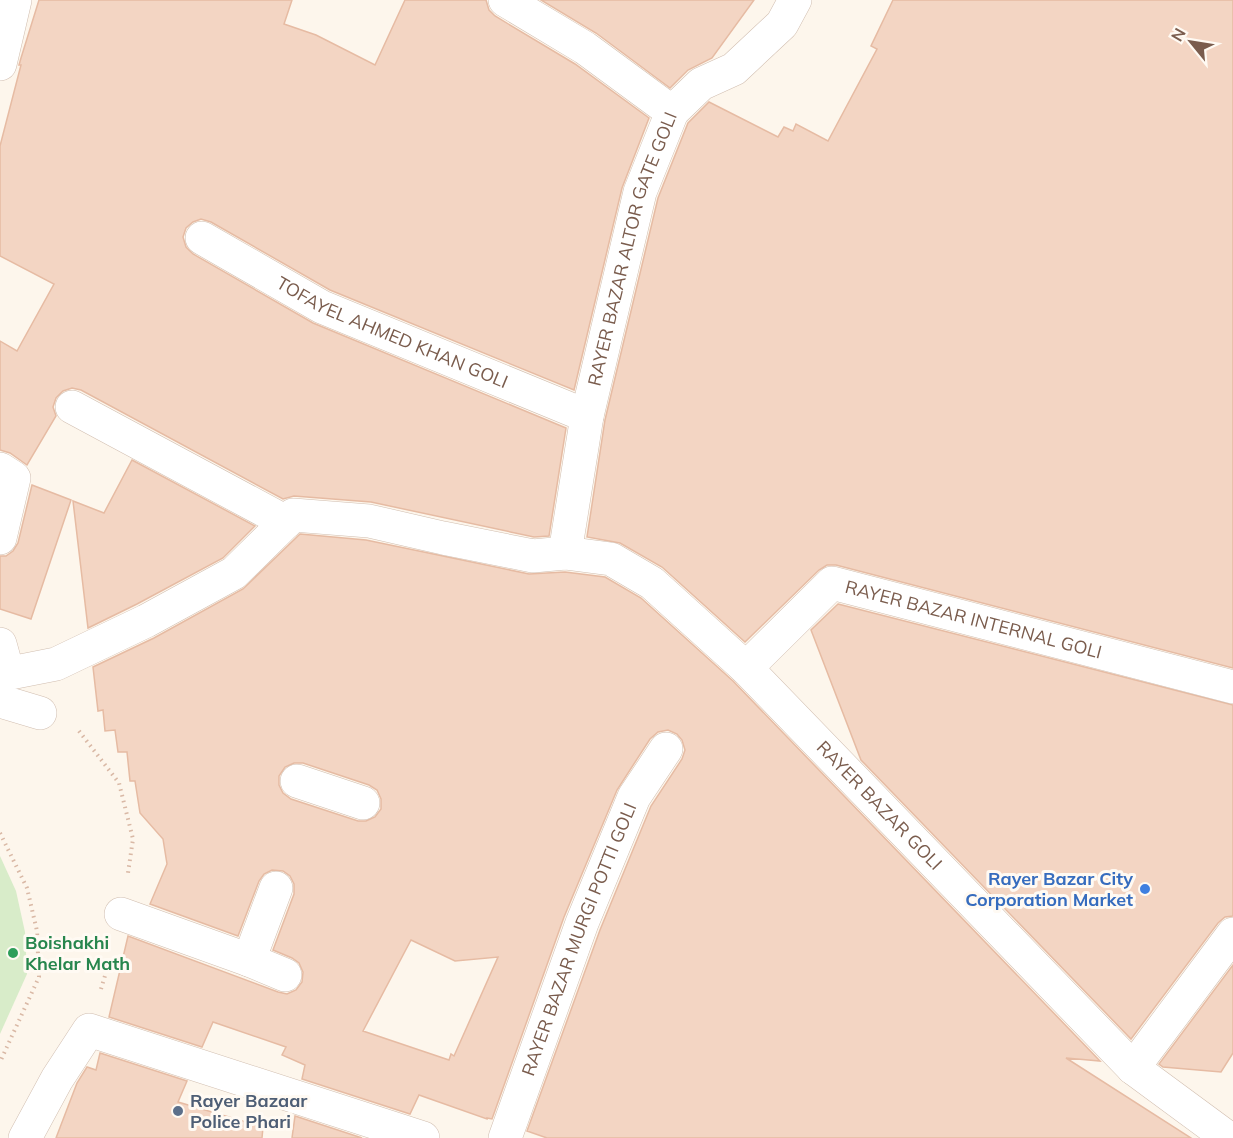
<svg xmlns="http://www.w3.org/2000/svg" width="1233" height="1138" font-family="Mulish,sans-serif">
<style>
.green{fill:#d8ecc9}
.building{fill:#f3d5c3;stroke:#e6bba3;stroke-width:1.5;fill-rule:evenodd}
.lines{fill:none;stroke-linecap:round;stroke-linejoin:round}
.minor-casing{stroke:#d1beb0;stroke-width:34}
.path{stroke:#d9b8a5;stroke-width:4;stroke-dasharray:1.5 4.5;stroke-linecap:butt}
.minor{stroke:#fff;stroke-width:33}
.shop-dot{fill:#3f7fe0;stroke:#fffaf3;stroke-width:2}
.leisure-dot{fill:#2e9e5b;stroke:#fffaf3;stroke-width:2}
.service-dot{fill:#5c6f8a;stroke:#fffaf3;stroke-width:2}
.labels{text-anchor:middle;stroke-width:6;stroke-linejoin:round;paint-order:stroke}
.street-label{font-size:18px;fill:#7a5c4d;stroke:#fffaf3}
.shop-label{font-size:18px;font-weight:bold;fill:#366cbe;stroke:#fffaf3;text-anchor:end}
.leisure-label{font-size:18px;font-weight:bold;fill:#27864d;stroke:#fffaf3;text-anchor:start}
.service-label{font-size:18px;font-weight:bold;fill:#4e5e75;stroke:#fffaf3;text-anchor:start}
</style>
<rect width="100%" height="100%" fill="#fdf6ec"/>
<polygon class="green" points="0,856 16,891 25,932 27,974 0,1034"/>
<g class="building">
<polygon points="39,0 292,0 284,24 316,35 375,65 405,0 486,0 489,10 495,16 575,64 649,118 622,188 574,390 330,290 211,222 201,219 193,222 186,228 183,237 186,247 193,254 313,323 566,428 549,536 534,537 371,502 294,496 283,499 81,390 72,388 63,391 56,398 53,407 56,416 27,465 10,453 0,450 0,341 17,351 54,284 0,256 0,146 21,65 19,65 21,58"/>
<polygon points="541,0 754,0 712,58 688,70 670,88 596,33"/>
<polygon points="893,0 1233,0 1233,668 836,565 827,565 819,570 745,642 662,567 620,543 587,537 605,420 658,198 688,123 709,102 778,137 784,127 793,131 796,124 828,141 877,49 871,46"/>
<polygon points="132,460 255,526 223,558 137,604 88,628 73,501 104,513"/>
<polygon points="32,485 71,500 31,619 0,609 0,556 6,556 13,551 18,543"/>
<path d="M300 534 366 540 529 574 565 572 605 577 641 598 733 681 1100 1061 1066 1058 1191 1138H547L527 1131 600 930 651 806 682 759 685 750 682 740 677 734 668 730 658 732 650 739 617 790 564 917 492 1119 487 1118V1119L419 1095 410 1114 302 1079 305 1065 282 1055 286 1047 213 1022 202 1047 109 1017 128 936 278 992 287 994 296 990 302 982 303 972 299 963 292 958 273 950 294 894V884L290 876 283 871 272 870 264 874 259 881 238 936 150 904 167 864 163 839 140 813 135 781H130L127 752H118L115 730 105 731 103 710 98 711 93 667 154 638 243 589ZM294 763H303L369 785 377 790 381 799V809L375 817 366 821H358L291 799 283 793 279 785V776L285 767ZM411 940 455 961 498 957 454 1056 451 1054 449 1060 363 1031Z"/>
<polygon points="838,604 1233,705 1233,916 1225,917 1218,923 1131,1039 861,760 811,630"/>
<polygon points="1233,965 1233,1053 1221,1072 1163,1067 1159,1064"/>
<polygon points="100,1053 187,1081 178,1102 263,1127 262,1138 56,1138 77,1083 87,1067 96,1070"/>
<polygon points="295,1116 362,1138 292,1138"/>
</g>
<g class="lines">
<g class="minor-casing">
<g id="minor">
<polyline points="505,0 585,48 672,112"/>
<polyline points="0,64 15,0"/>
<path id="s1" d="M202 238 322 307 587 416"/>
<polyline points="72,407 286,522"/>
<polyline points="0,469 14,478 0,538"/>
<path id="s2" d="M565 553 587 416 640 192 672 112 701 84 734 69 782 24 795 0"/>
<polyline points="0,644 8,673"/>
<path id="s3" d="M746 668 832 583 1233 687"/>
<path id="s4" d="M0 675 56 664 146 621 234 573 293 515 369 521 443 538 533 556 565 553 611 559 652 583 746 668 1133 1068 1228 1138"/>
<polyline points="0,701 40,713"/>
<polyline points="297,781 363,803"/>
<polyline points="121,914 249,960 276,888"/>
<polyline points="249,960 285,975"/>
<polyline points="1133,1068 1233,934"/>
<polyline points="25,1138 57,1079 89,1030 423,1138"/>
<path id="s5" d="M505 1138 582 923 634 797 666 749"/>
</g>
</g>
<g class="path">
<polyline points="79,731 119,783 133,839 128,873"/>
<polyline points="0,833 27,888 37,931 39,977 0,1062"/>
<polyline points="101,989 111,956"/>
</g>
<use href="#minor" class="minor"/>
</g>
<circle class="shop-dot" cx="1145" cy="889" r="6"/>
<circle class="leisure-dot" cx="13" cy="953" r="6"/>
<circle class="service-dot" cx="178" cy="1111" r="6"/>
<g class="labels">
<g class="street-label">
<text dy="6" stroke="none"><textPath href="#s2" startOffset="312">RAYER BAZAR ALTOR GATE GOLI</textPath></text>
<text dy="6" stroke="none"><textPath href="#s1" startOffset="213">TOFAYEL AHMED KHAN GOLI</textPath></text>
<text dy="6" stroke="none"><textPath href="#s3" startOffset="267">RAYER BAZAR INTERNAL GOLI</textPath></text>
<text dy="6" stroke="none"><textPath href="#s4" startOffset="1028">RAYER BAZAR GOLI</textPath></text>
<text dy="6" stroke="none"><textPath href="#s5" startOffset="212">RAYER BAZAR MURGI POTTI GOLI</textPath></text>
</g>
<g class="shop-label">
<text x="1133" y="885">Rayer Bazar City<tspan x="1133" dy="21">Corporation Market</tspan></text>
</g>
<g class="leisure-label">
<text x="25" y="949">Boishakhi<tspan x="25" dy="21">Khelar Math</tspan></text>
</g>
<g class="service-label">
<text x="190" y="1107">Rayer Bazaar<tspan x="190" dy="21">Police Phari</tspan></text>
</g>
</g>
<g transform="translate(1191 42) rotate(300)" stroke="#fffaf3" stroke-width="4.5" paint-order="stroke">
<path d="M0-4.5L10 22L0 15L-10 22Z" fill="#7a5c4d"/>
<text y="-9" font-size="16" font-weight="bold" text-anchor="middle" fill="#7a5c4d">N</text>
</g>
</svg>
